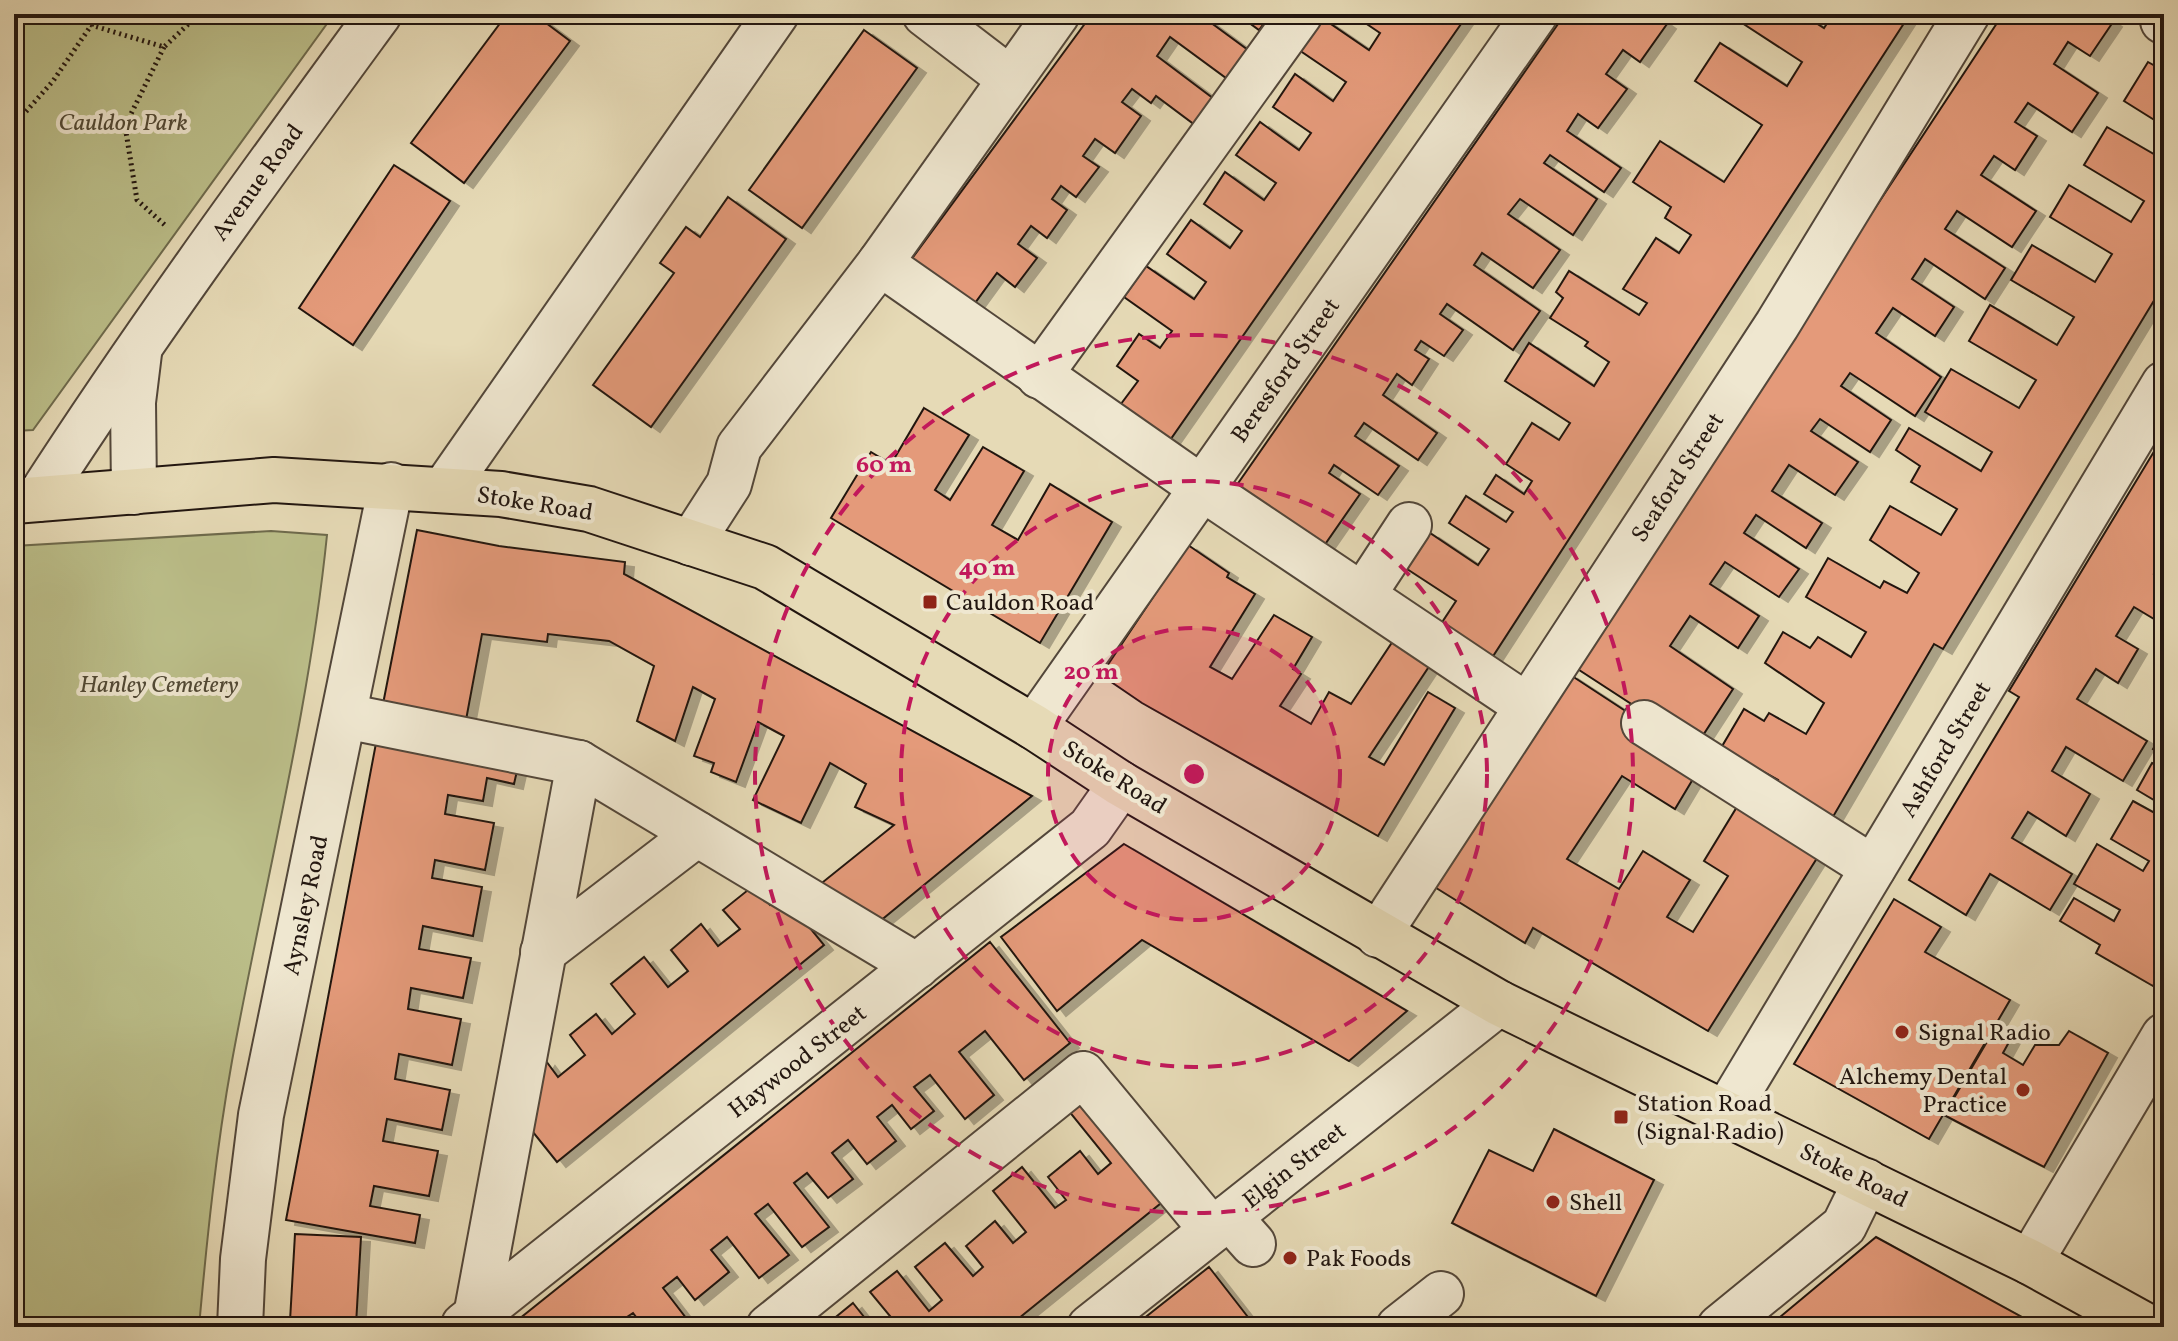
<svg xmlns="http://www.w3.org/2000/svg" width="2178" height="1341" font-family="Vollkorn,serif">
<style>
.green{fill:#bbbe89;stroke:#6e6a4c;stroke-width:2}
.building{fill:#e49a7a;stroke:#221610;stroke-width:2;filter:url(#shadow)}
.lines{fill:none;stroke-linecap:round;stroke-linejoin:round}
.minor-casing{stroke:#53473a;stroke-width:48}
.major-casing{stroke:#221610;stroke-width:48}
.path{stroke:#221610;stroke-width:5;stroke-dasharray:2 4;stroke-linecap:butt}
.minor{stroke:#efe7d0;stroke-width:44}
.major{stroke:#e6dab6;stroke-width:44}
.ring{fill:none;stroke:#c2185b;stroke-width:4;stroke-dasharray:14 10}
.poi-dot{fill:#8f2418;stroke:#efe7d0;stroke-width:3}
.labels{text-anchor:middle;stroke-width:8;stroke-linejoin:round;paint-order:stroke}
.park-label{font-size:24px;font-style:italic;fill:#504834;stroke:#efe7d0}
.street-label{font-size:24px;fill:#221610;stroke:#efe7d0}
.poi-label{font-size:24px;fill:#221610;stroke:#efe7d0;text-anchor:start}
.centre{fill:#c2185b;stroke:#efe7d0;stroke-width:4}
.ring-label{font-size:24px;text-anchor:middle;font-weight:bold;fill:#c2185b;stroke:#efe7d0;stroke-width:8;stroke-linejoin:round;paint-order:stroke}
</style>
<defs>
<filter id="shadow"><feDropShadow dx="9" dy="5" stdDeviation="0" flood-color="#0004"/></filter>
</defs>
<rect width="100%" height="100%" fill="#e6dab6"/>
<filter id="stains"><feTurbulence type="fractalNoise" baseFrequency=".0025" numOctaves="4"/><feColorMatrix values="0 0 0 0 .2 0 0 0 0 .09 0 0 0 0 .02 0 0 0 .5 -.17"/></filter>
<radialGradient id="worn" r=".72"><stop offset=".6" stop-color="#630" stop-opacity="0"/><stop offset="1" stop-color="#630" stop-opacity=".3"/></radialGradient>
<g class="green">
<polygon points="14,14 334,14 33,430 14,431"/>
<path d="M271 531 327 535C309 712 264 886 232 1061 216 1150 207 1238 199 1327H14V546Z"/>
</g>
<g class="building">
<polygon points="507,14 534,14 570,41 464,183 411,143"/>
<polygon points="1092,14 1199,14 1248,50 1226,78 1170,37 1157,56 1214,99 1195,125 1156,96 1151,103 1132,89 1122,102 1141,116 1115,153 1095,139 1083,156 1099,167 1076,197 1061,186 1052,199 1067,210 1047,238 1031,226 1018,244 1037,258 1015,287 997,273 967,314 905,268"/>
<polygon points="1237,14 1271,14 1259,30"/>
<polygon points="1352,14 1468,14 1168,443 1118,408 1138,381 1117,366 1139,334 1160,348 1172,331 1124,297 1146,266 1194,299 1206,282 1167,254 1191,220 1230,248 1242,231 1204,204 1225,172 1264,200 1276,183 1236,155 1260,122 1299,150 1311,133 1273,107 1295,74 1333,101 1346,82 1299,50 1322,18 1369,50 1380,33"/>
<polygon points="1565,14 1653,14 1667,24 1640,62 1623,50 1606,74 1627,89 1598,128 1578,114 1567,131 1621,168 1604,192 1550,155 1544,163 1597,199 1573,235 1520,199 1508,214 1560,250 1533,288 1482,253 1474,265 1540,311 1513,350 1447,304 1440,314 1463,330 1444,356 1421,341 1415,350 1429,359 1412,385 1397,374 1383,395 1437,433 1418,460 1364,423 1355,436 1399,466 1378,495 1334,465 1329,473 1360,494 1319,553 1232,492"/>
<polygon points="1744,14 1802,14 1824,28 1833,14 1910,14 1486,667 1435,633 1456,601 1407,569 1430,533 1478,565 1489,549 1449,523 1466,496 1506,522 1513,512 1484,494 1496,475 1524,494 1532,481 1506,464 1532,423 1559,440 1570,423 1505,381 1529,343 1594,386 1609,362 1585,346 1588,342 1550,318 1563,298 1556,292 1569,271 1639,315 1647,303 1623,289 1656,238 1679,253 1691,235 1665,218 1671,207 1633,182 1660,141 1724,182 1762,125 1695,81 1720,43 1787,86 1802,62 1739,21"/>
<polygon points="2003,14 2102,14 2113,22 2090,56 2068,42 2054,64 2098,93 2072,132 2028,103 2015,122 2037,136 2015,170 1994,156 1981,175 2036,211 2012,247 1957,211 1945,229 2005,268 1985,299 1925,259 1912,279 1954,307 1935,336 1893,308 1876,333 1941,377 1915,416 1850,373 1841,386 1891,420 1870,452 1820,419 1811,431 1858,462 1835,495 1789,465 1772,491 1822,523 1806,548 1756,515 1744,533 1799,569 1779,597 1725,562 1710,584 1759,616 1738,648 1690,616 1670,646 1733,689 1696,746 1573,666"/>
<polygon points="864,30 917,68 802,228 749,190"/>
<polygon points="2148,62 2164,71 2164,126 2124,101"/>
<polygon points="2107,127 2164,160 2164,284 1943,649 1934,644 1827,827 1770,794 1778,780 1721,748 1744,709 1764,721 1769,713 1806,734 1824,703 1765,663 1783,632 1810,648 1818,637 1851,657 1866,632 1806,597 1828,558 1880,588 1884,581 1907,593 1919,573 1870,540 1890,506 1941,535 1957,509 1911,482 1920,466 1896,450 1909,428 1981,471 1992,452 1925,412 1951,369 2019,408 2036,380 1969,341 1990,305 2057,345 2074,317 2011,280 2032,245 2095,282 2112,254 2050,217 2069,185 2131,222 2144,201 2084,165"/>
<polygon points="394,165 450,201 353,345 299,308"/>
<polygon points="728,197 786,239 651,427 593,385 674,273 660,263 686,227 700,237"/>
<polygon points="924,408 969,435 935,490 950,500 983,447 1024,471 992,525 1018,540 1050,484 1112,522 1040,643 831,518 871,452 891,464"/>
<polygon points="2164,435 2164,556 2154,574 2164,580 2164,625 2134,607 2116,636 2138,649 2118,683 2096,669 2077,699 2147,741 2123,781 2066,747 2052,771 2090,794 2066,836 2028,812 2012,838 2072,874 2050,910 1990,874 1966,915 1909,880 2019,697 2009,691"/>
<polygon points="417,530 499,546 625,562 624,574 1032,796 879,922 818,886 894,825 855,807 866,784 830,763 801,823 753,800 784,736 758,722 736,782 711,772 714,763 694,756 715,699 693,687 675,741 637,721 654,666 609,641 548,634 547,642 482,634 466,720 383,704"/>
<polygon points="1188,545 1229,573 1227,577 1255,594 1210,667 1232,679 1274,615 1312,637 1293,669 1301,674 1280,706 1311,724 1329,692 1351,704 1397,635 1434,659 1369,757 1384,765 1428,692 1455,708 1378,836 1142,703 1101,675"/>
<polygon points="1569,674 1653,729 1699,769 1675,809 1622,776 1567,859 1619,889 1643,851 1690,880 1667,917 1693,932 1728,876 1704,861 1743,797 1824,847 1708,1031 1533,928 1525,943 1433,886"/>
<polygon points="380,722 519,762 514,784 487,778 483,801 448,795 445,814 494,823 485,870 435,860 432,878 482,887 473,936 423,926 419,949 471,958 463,998 411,988 408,1009 461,1019 452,1065 399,1054 395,1079 450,1090 442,1130 387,1119 383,1141 438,1151 429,1196 374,1186 370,1206 420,1215 415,1243 286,1220"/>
<polygon points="2164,730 2164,755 2153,749"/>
<polygon points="2152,763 2164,769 2164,806 2137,790"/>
<polygon points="2133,801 2164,818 2164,967 2153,986 2096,953 2100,945 2060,921 2074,898 2114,921 2120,910 2074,884 2097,844 2143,871 2149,861 2111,839"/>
<polygon points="1124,844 1407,1011 1349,1061 1142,940 1057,1011 1001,937"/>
<polygon points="753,886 770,905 783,895 824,945 557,1162 516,1111 546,1061 558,1077 585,1055 570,1035 596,1014 612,1034 635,1014 611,984 644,957 668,987 688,971 671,950 701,924 718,946 740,929 723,910"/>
<polygon points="1894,899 1941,927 1925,952 2010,1000 1929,1139 1794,1064"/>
<polygon points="990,942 1070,1043 1024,1080 985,1031 959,1052 994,1095 965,1119 930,1075 914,1087 934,1111 911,1129 892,1105 877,1117 896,1141 867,1164 848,1140 832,1153 853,1179 828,1198 807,1173 794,1183 829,1227 802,1247 768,1204 755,1214 789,1255 759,1278 727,1237 711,1250 729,1272 695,1300 677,1277 663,1288 693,1327 644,1327 633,1313 621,1321 626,1327 509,1327"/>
<polygon points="1998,1023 2014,1033 2003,1053 2023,1065 2035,1045 2059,1045 2069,1031 2108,1053 2044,1167 1944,1115"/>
<polygon points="1090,1093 1171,1195 1008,1327 899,1327 870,1292 897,1271 929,1311 942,1300 915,1267 945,1243 973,1276 983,1267 966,1246 995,1221 1013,1243 1026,1232 993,1191 1022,1167 1055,1208 1066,1200 1048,1177 1080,1151 1098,1174 1111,1163 1068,1110"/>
<polygon points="1554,1129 1654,1180 1596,1296 1452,1223 1489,1150 1533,1171"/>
<polygon points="295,1234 361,1237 356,1325 290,1321"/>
<polygon points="1876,1237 2040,1327 1768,1327"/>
<polygon points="1209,1267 1251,1321 1243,1327 1133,1327"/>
<polygon points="853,1303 872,1327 827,1327 826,1325"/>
</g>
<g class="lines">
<g class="minor-casing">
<g id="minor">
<polyline points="925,14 1010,79"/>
<polyline points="2163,21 2164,19"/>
<polyline points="880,263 1202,488 1527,706"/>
<polyline points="1039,376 1300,14"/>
<polyline points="444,490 776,14"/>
<polyline points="134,492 133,402 139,353"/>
<path d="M38 499C145 333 262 174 379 14"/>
<polyline points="691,543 729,484 739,447 880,263 1057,14"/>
<polyline points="1363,595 1409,525"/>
<polyline points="345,716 579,763"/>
<polyline points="1644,723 1873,868"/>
<polyline points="1034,727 1535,14"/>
<polyline points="1378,935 1777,325 1967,14"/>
<polyline points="543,952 697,834"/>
<polyline points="1726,1113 2164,384"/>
<polyline points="1229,1217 1253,1244"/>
<polyline points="2030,1262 2164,1036"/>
<polyline points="476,1316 579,763 917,966"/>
<polyline points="464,1325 1090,828 1121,784"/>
<polyline points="240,1327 243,1259 261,1115 391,485"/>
<polyline points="769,1327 1083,1074 1212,1230"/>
<polyline points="1090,1327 1499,1003"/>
<polyline points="1399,1327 1441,1294"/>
<polyline points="1720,1327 1844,1226 1866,1181"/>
</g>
</g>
<g class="major-casing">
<polyline id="major" points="14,501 274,480 501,494 589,509 765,567 1034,727 1121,784 1499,1003 2030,1262 2148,1327"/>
</g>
<g class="path">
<polyline points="69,14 94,26 164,47 199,14"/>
<polyline points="164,47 125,126 137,200 167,227"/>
<polyline points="14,125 53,81 99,14"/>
</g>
<use href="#minor" class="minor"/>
<use href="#major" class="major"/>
</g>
<circle cx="1194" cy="774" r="146" fill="#c2185b" fill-opacity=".12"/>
<g class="ring">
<circle cx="1194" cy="774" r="146"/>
<circle cx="1194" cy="774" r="293"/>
<circle cx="1194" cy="774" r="439"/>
</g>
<g class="poi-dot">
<rect x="922" y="594" width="16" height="16" rx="4"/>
<circle cx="1902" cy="1032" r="8"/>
<circle cx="2023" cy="1090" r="8"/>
<rect x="1613" y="1109" width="16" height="16" rx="4"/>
<circle cx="1553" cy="1202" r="8"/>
<circle cx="1290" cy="1258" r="8"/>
</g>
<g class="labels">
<g class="park-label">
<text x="123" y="130">Cauldon Park</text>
<text x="159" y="692">Hanley Cemetery</text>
</g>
<g class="street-label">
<text transform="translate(257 182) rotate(-54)" y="8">Avenue Road</text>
<text transform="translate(1285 370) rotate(-55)" y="8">Beresford Street</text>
<text transform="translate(1677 477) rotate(-57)" y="8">Seaford Street</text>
<text transform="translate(535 503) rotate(9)" y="8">Stoke Road</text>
<text transform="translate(1945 749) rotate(-59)" y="8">Ashford Street</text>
<text transform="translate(1115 777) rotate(32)" y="8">Stoke Road</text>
<text transform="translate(305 905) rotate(-78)" y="8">Aynsley Road</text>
<text transform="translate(797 1061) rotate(-38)" y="8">Haywood Street</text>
<text transform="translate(1294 1165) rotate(-38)" y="8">Elgin Street</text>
<text transform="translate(1854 1175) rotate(26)" y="8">Stoke Road</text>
</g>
<g class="poi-label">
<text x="946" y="610">Cauldon Road</text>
<text x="1918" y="1040">Signal Radio</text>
<text x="2007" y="1084" text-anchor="end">Alchemy Dental<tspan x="2007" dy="28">Practice</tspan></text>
<text x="1637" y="1111">Station Road<tspan x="1637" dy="28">(Signal Radio)</tspan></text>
<text x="1569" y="1210">Shell</text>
<text x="1306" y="1266">Pak Foods</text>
</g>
</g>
<circle cx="1194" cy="774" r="12" class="centre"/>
<g class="ring-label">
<text x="884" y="472">60 m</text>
<text x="987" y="575">40 m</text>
<text x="1091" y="679">20 m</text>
</g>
<rect width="2178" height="1341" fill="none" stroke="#e6dab6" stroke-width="48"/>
<rect x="16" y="16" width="2146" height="1309" fill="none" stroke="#221610" stroke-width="4"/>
<rect x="24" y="24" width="2130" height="1293" fill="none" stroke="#221610" stroke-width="2"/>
<rect width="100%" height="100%" filter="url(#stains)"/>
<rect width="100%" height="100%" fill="url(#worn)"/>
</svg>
